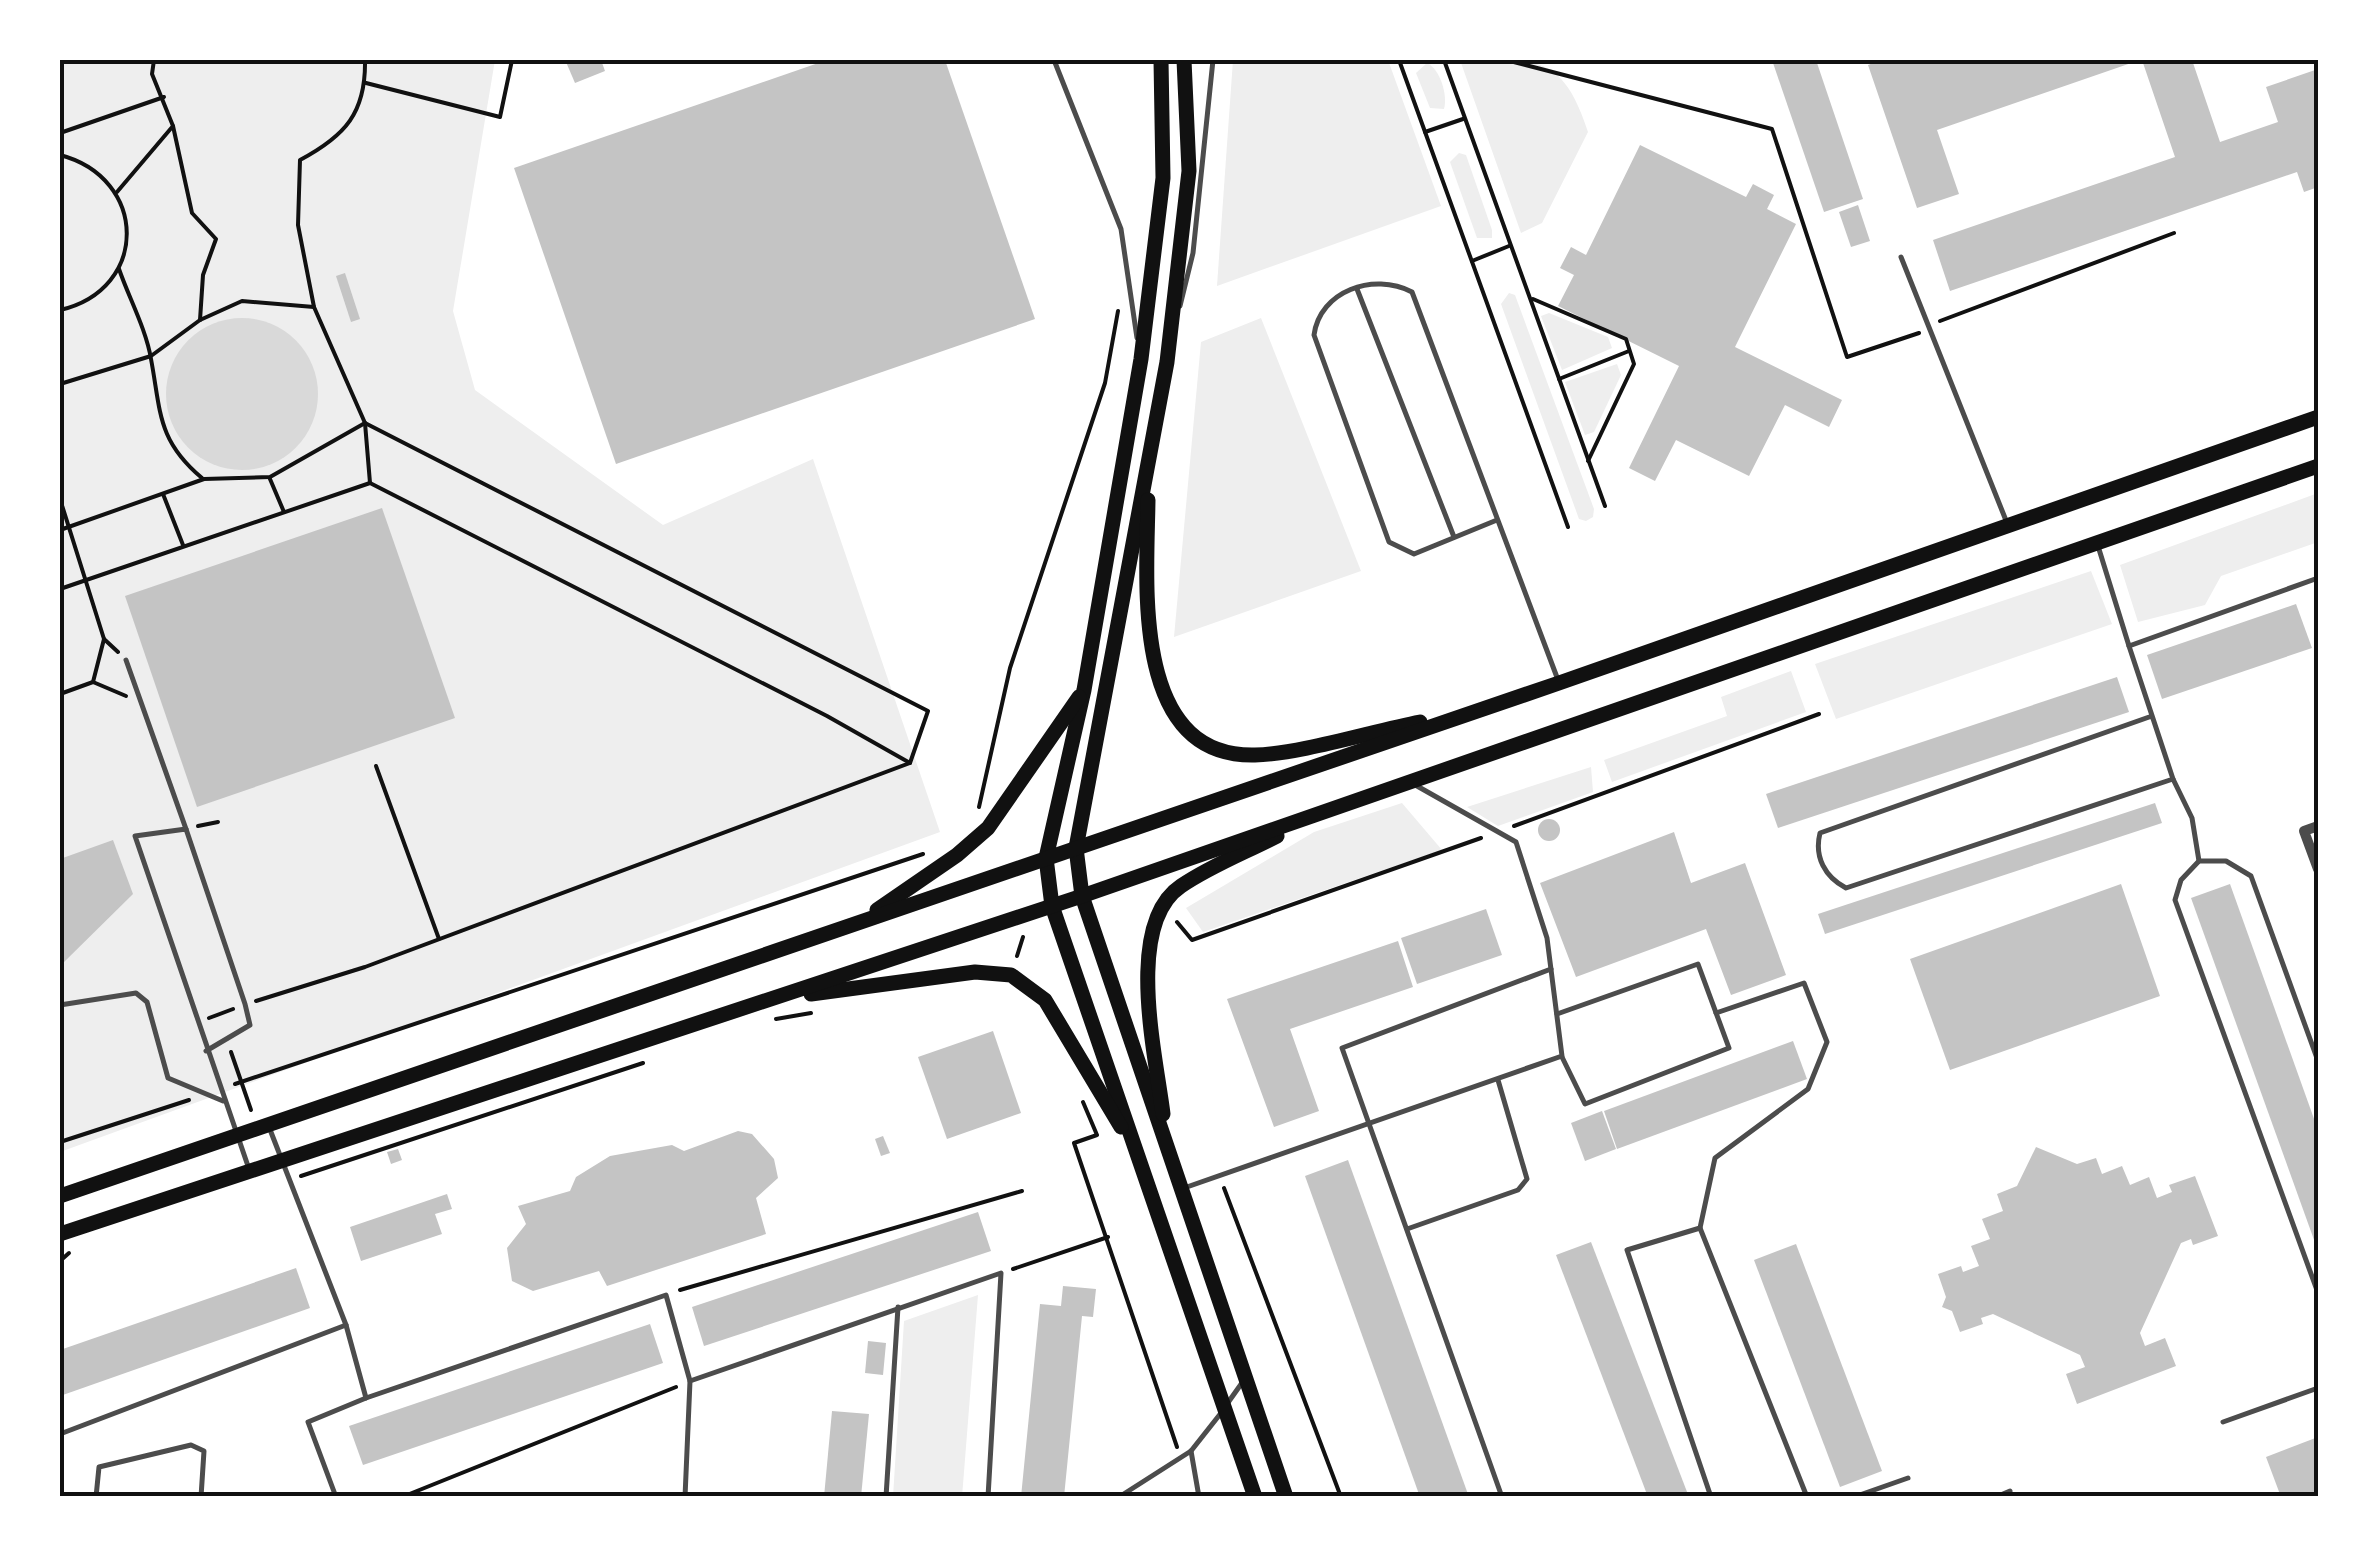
<svg xmlns="http://www.w3.org/2000/svg" width="2378" height="1557" font-family="'Noto Sans',sans-serif">
<style>
.green{fill:#eee}
.water{fill:#d9d9d9}
.building{fill:#c4c4c4}
.lines{fill:none;stroke-linecap:round;stroke-linejoin:round}
.path{stroke:#111;stroke-width:4}
.service{stroke:#4c4c4c;stroke-width:5}
.minor{stroke:#4c4c4c;stroke-width:10}
.secondary{stroke:#111;stroke-width:15}
.neatline{fill:none;stroke:#111;stroke-width:4}
</style>
<rect width="100%" height="100%" fill="#fff"/>
<g class="green">
<polygon points="60,60 495,60 453,311 475,390 663,525 813,459 940,832 60,1152"/>
<polygon points="1233,60 1388,60 1441,206 1217,286"/>
<path d="M1460 60C1535 60 1562 52 1588 132L1542 223 1521 233Z"/>
<path d="M1427 63C1440 69 1448 95 1444 109L1430 108 1416 73Z"/>
<polygon points="1459,153 1466,155 1492,230 1492,238 1477,238 1450,162"/>
<polygon points="1509,293 1515,295 1594,509 1593,517 1586,521 1579,519 1501,304"/>
<polygon points="1549,313 1608,337 1612,348 1562,370 1541,316"/>
<polygon points="1261,318 1361,571 1174,637 1201,342"/>
<polygon points="1617,364 1621,375 1594,432 1585,435 1565,382"/>
<polygon points="2318,493 2318,542 2221,576 2205,605 2138,622 2120,565"/>
<polygon points="2091,571 2112,624 1836,719 1815,664"/>
<polygon points="1791,671 1806,712 1612,782 1604,760 1727,716 1721,697"/>
<polygon points="1591,767 1593,792 1498,826 1467,807"/>
<polygon points="1402,803 1442,850 1203,932 1186,908 1314,832"/>
<polygon points="978,1295 962,1497 893,1497 904,1321"/>
</g>
<circle class="water" cx="242" cy="394" r="76"/>
<g class="building">
<polygon points="601,60 605,71 575,83 566,62"/>
<polygon points="827,60 945,60 1035,319 616,464 514,168"/>
<polygon points="1772,60 1816,60 1863,199 1824,212"/>
<polygon points="1881,60 2137,60 2137,61 1937,130 1959,194 1917,208 1868,65"/>
<polygon points="2142,60 2192,60 2220,142 2278,122 2266,87 2318,69 2318,187 2304,192 2297,172 1950,291 1933,240 2175,157"/>
<polygon points="1640,145 1746,197 1753,184 1774,195 1767,209 1796,224 1735,347 1842,400 1829,427 1785,405 1749,476 1676,440 1655,481 1629,468 1679,366 1558,306 1574,275 1560,268 1571,247 1586,255"/>
<polygon points="1858,205 1870,241 1851,247 1839,212"/>
<polygon points="345,273 360,319 351,322 336,276"/>
<polygon points="382,508 455,718 197,807 125,596"/>
<polygon points="2296,604 2312,648 2162,699 2147,655"/>
<polygon points="2117,677 2129,712 1778,828 1766,794"/>
<polygon points="2155,803 2162,823 1825,934 1818,914"/>
<circle cx="1549" cy="830" r="11"/>
<polygon points="1674,832 1691,883 1745,863 1786,975 1731,995 1706,929 1576,977 1540,883"/>
<polygon points="113,840 133,894 60,966 60,859"/>
<polygon points="2121,884 2160,996 1950,1070 1910,959"/>
<polygon points="2230,884 2318,1130 2318,1251 2191,898"/>
<polygon points="1486,909 1502,955 1417,984 1401,938"/>
<polygon points="1398,941 1413,987 1290,1029 1319,1111 1274,1127 1227,999"/>
<polygon points="993,1031 1021,1113 947,1139 918,1057"/>
<polygon points="1793,1041 1807,1079 1617,1149 1604,1111"/>
<polygon points="1602,1111 1616,1149 1585,1161 1571,1123"/>
<polygon points="738,1131 752,1134 774,1159 778,1178 756,1198 766,1234 607,1286 599,1271 533,1291 512,1281 507,1248 526,1224 518,1206 570,1191 576,1177 610,1156 672,1145 684,1151"/>
<polygon points="883,1136 890,1153 881,1156 875,1139"/>
<polygon points="2036,1147 2077,1164 2096,1158 2102,1174 2122,1166 2130,1185 2149,1177 2157,1198 2172,1192 2169,1185 2195,1176 2218,1236 2193,1245 2191,1239 2181,1243 2140,1333 2145,1346 2165,1338 2176,1366 2077,1404 2066,1374 2085,1367 2080,1355 1993,1314 1981,1318 1983,1324 1960,1332 1952,1311 1942,1307 1946,1297 1938,1274 1961,1266 1963,1272 1979,1266 1971,1246 1990,1239 1982,1219 2003,1211 1997,1194 2017,1186"/>
<polygon points="398,1149 402,1160 391,1164 387,1152"/>
<polygon points="1348,1160 1469,1497 1420,1497 1305,1176"/>
<polygon points="447,1194 452,1209 435,1214 442,1234 361,1261 350,1227"/>
<polygon points="978,1212 991,1251 704,1346 692,1307"/>
<polygon points="1591,1242 1689,1497 1648,1497 1556,1255"/>
<polygon points="1796,1244 1882,1471 1840,1487 1754,1260"/>
<polygon points="296,1268 310,1308 60,1396 60,1350"/>
<polygon points="1063,1286 1096,1289 1093,1317 1082,1316 1064,1497 1021,1497 1040,1304 1061,1306"/>
<polygon points="650,1324 663,1363 363,1465 349,1426"/>
<polygon points="868,1341 886,1343 883,1375 865,1373"/>
<polygon points="832,1411 869,1414 861,1497 824,1497"/>
<polygon points="2318,1437 2318,1497 2281,1497 2266,1457"/>
</g>
<g class="lines">
<g class="path">
<path d="M365 60C366 113 345 136 300 160L298 225 314 307 365 423 370 483"/>
<polyline points="1399,60 1568,527"/>
<polyline points="1444,60 1605,506"/>
<polyline points="1506,60 1772,129 1847,357 1919,333"/>
<polyline points="366,83 500,117 512,60"/>
<polyline points="173,126 192,213 216,239 203,275 200,320"/>
<polyline points="1425,132 1463,119"/>
<polyline points="60,133 164,97"/>
<path d="M60 155C148 178 150 289 60 310"/>
<polyline points="117,192 173,126 152,74 154,60"/>
<polyline points="1472,261 1509,246"/>
<path d="M119 269C129 298 146 329 151 359 161 412 157 440 202 478"/>
<polyline points="1533,299 1626,339 1634,364 1588,461"/>
<polyline points="1940,321 2174,233"/>
<polyline points="1559,379 1629,351"/>
<polyline points="60,384 151,356 200,320 242,301 314,307"/>
<polyline points="270,479 284,512"/>
<polyline points="163,494 183,545"/>
<polyline points="60,499 104,639 118,652"/>
<polyline points="60,530 204,479 270,477 365,423"/>
<polyline points="60,589 370,483 827,716 910,763 928,711 365,423"/>
<polyline points="93,682 126,696"/>
<polyline points="60,694 93,682 104,639"/>
<polyline points="376,766 439,939"/>
<polyline points="979,807 1010,668 1105,383 1118,311"/>
<polyline points="198,826 218,822"/>
<polyline points="1514,826 1819,714"/>
<polyline points="1177,922 1192,940 1481,838"/>
<polyline points="1017,956 1023,937"/>
<polyline points="256,1001 365,967 910,763"/>
<polyline points="209,1018 233,1009"/>
<polyline points="776,1019 811,1013"/>
<polyline points="231,1052 251,1110"/>
<polyline points="235,1084 923,854"/>
<polyline points="1083,1102 1097,1135 1074,1143 1177,1447"/>
<polyline points="60,1142 189,1100"/>
<polyline points="301,1176 643,1063"/>
<polyline points="1224,1188 1341,1497"/>
<polyline points="60,1261 69,1253"/>
<polyline points="1013,1269 1108,1237"/>
<polyline points="680,1290 1022,1191"/>
<polyline points="402,1497 676,1387"/>
</g>
<g class="service">
<polyline points="1054,60 1121,229 1137,338"/>
<polyline points="1901,257 2007,523"/>
<polyline points="1357,289 1454,537"/>
<polyline points="1180,306 1193,253 1213,60"/>
<path d="M1497 520 1414 554 1389 542 1314 335C1320 291 1373 272 1412 292L1558 680"/>
<polyline points="2098,546 2129,646 2318,578"/>
<path d="M2129 646 2173 779 1846 888C1825 877 1814 857 1820 833L2152 716"/>
<polyline points="126,660 186,829"/>
<polyline points="2173,779 2192,818 2199,861"/>
<polyline points="60,1005 136,993 147,1002 168,1078 223,1101"/>
<polyline points="1557,1014 1698,964 1729,1048 1585,1104 1562,1057"/>
<polyline points="206,1051 250,1025 245,1004 186,829 135,836 249,1169"/>
<polyline points="2318,1061 2251,876 2226,861 2199,861 2181,880 2175,900 2318,1293"/>
<polyline points="269,1127 346,1325"/>
<polyline points="1184,1188 1562,1056 1547,938 1516,842 1417,786"/>
<polyline points="1700,1228 1715,1158 1808,1089 1827,1042 1804,983 1716,1013"/>
<polyline points="1407,1229 1518,1190 1527,1179 1498,1080"/>
<polyline points="1227,1404 1244,1380"/>
<polyline points="2223,1422 2318,1388"/>
<polyline points="60,1434 346,1325 366,1398 666,1295 690,1381"/>
<polyline points="1191,1451 1199,1497"/>
<polyline points="96,1497 99,1467 191,1445 204,1451 201,1497"/>
<polyline points="323,1497 334,1494"/>
<polyline points="336,1497 308,1422 366,1398"/>
<polyline points="685,1497 690,1381 1001,1273 988,1497"/>
<polyline points="886,1497 898,1307"/>
<polyline points="1119,1497 1191,1451 1221,1413"/>
<polyline points="1502,1497 1342,1048 1551,969"/>
<polyline points="1711,1497 1627,1250 1700,1228 1807,1497"/>
<polyline points="1854,1497 1908,1478"/>
<polyline points="1996,1497 2010,1491"/>
</g>
<polyline class="minor" points="2318,826 2304,831 2318,869"/>
<g class="secondary">
<polyline points="1161,60 1163,178 1141,359 1084,690 1046,858 1052,906 1255,1497"/>
<polyline points="1184,60 1189,171 1167,362 1076,848 1082,896 1286,1497"/>
<path d="M1148 500C1147 582 1130 758 1255 755 1299 754 1373 731 1420 722"/>
<polyline points="877,910 957,855 988,828 1079,697"/>
<polyline points="811,994 975,972 1011,975 1045,1000 1121,1127"/>
<path d="M1163 1114C1156 1056 1124 924 1181 886 1210 866 1246 852 1277 836"/>
<polyline points="60,1196 1559,683 2318,417"/>
<polyline points="60,1234 1082,896 2318,466"/>
</g>
</g>
<rect width="2378" height="1557" fill="none" stroke="#ffffff" stroke-width="125"/>
<rect x="62" y="62" width="2254" height="1432" class="neatline"/>
</svg>
